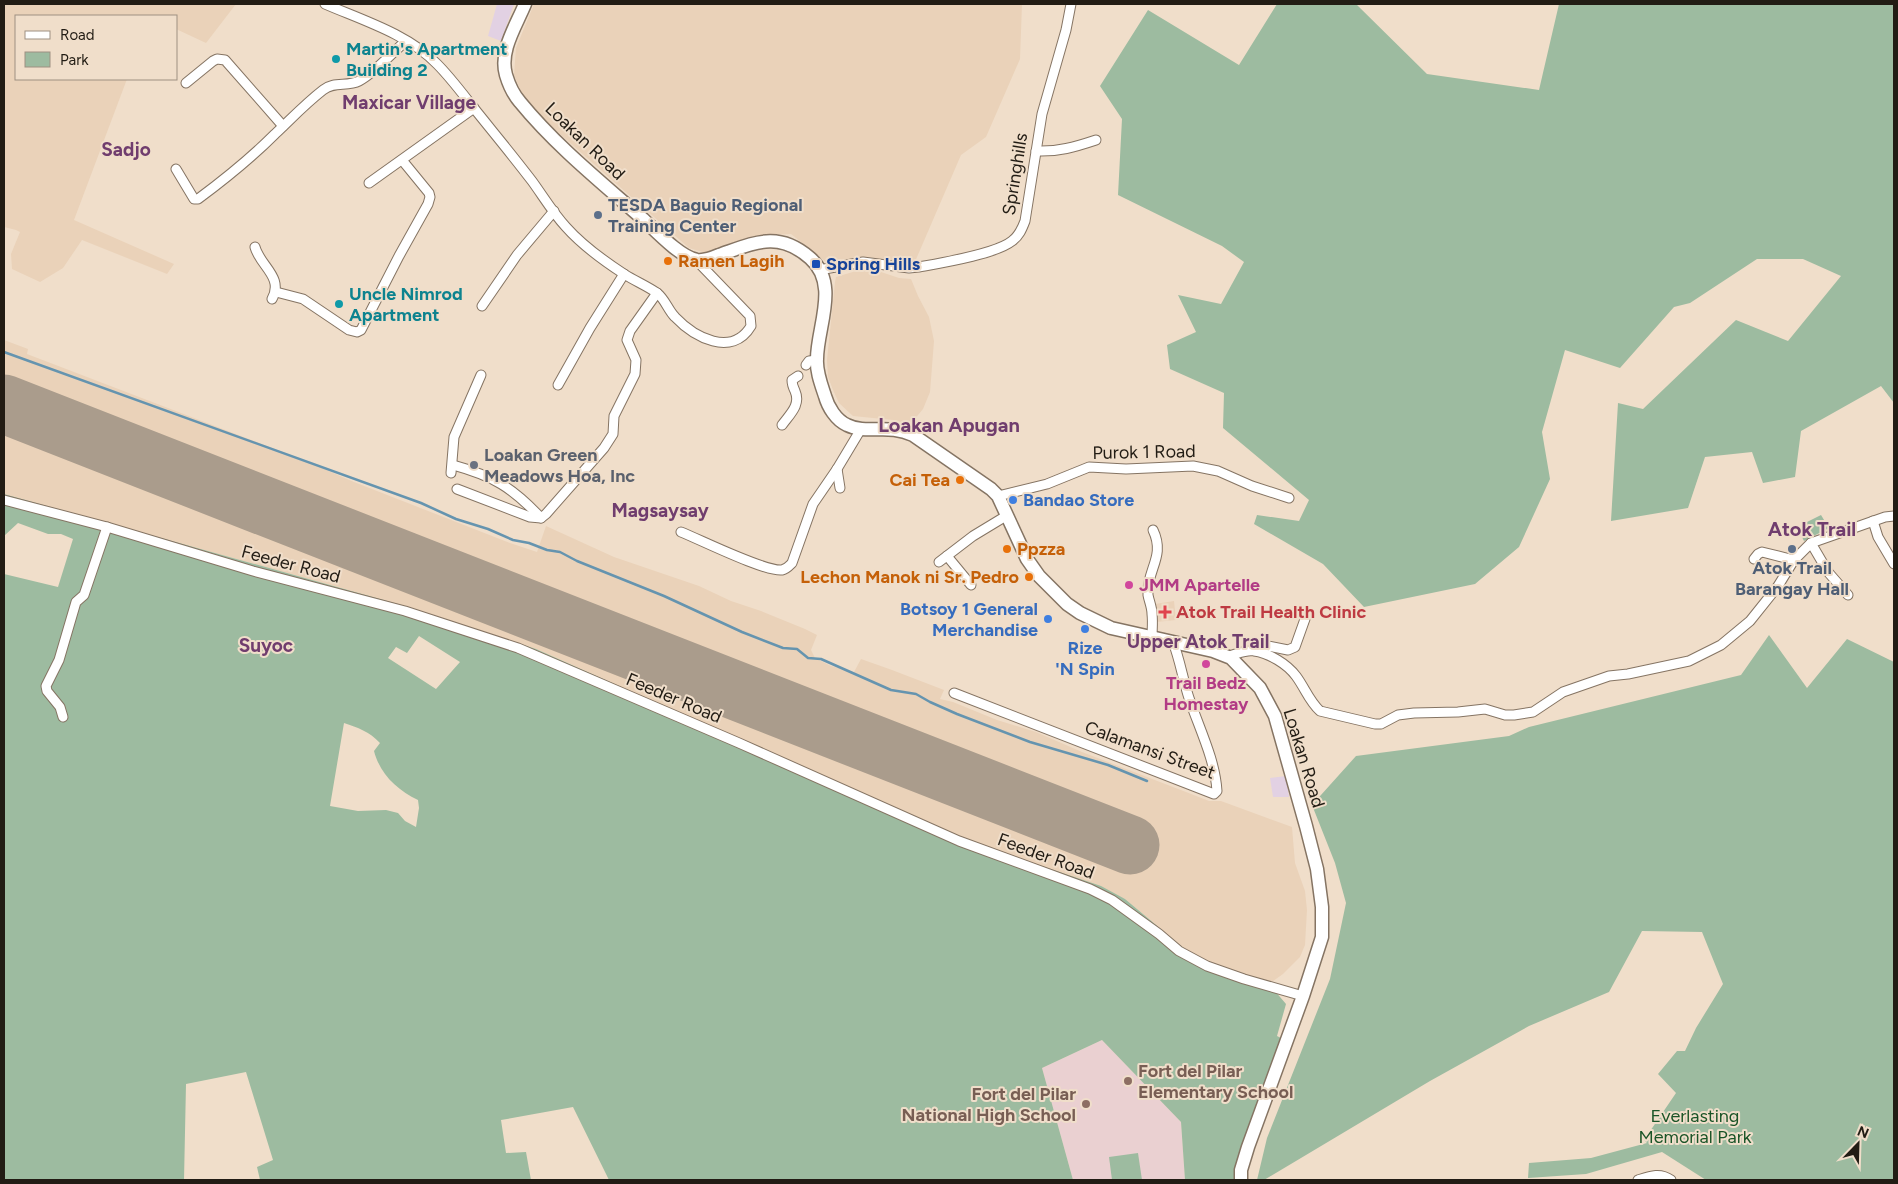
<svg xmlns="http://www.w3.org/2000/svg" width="1898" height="1184" font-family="Figtree,sans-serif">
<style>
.commercial{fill:#e2d1e3}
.built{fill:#ead2b9}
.education{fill:#ead0d1}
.green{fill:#9dbba0;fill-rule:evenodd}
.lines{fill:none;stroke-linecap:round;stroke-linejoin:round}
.stream{stroke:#6594af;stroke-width:2.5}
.runway{stroke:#aa9c8c;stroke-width:59}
.minor-casing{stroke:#857463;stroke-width:11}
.secondary-casing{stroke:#857463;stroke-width:15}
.minor{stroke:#fff;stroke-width:9}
.secondary{stroke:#fff;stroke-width:12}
.culture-dot{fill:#0f9aa8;stroke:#f0deca;stroke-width:2}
.service-dot{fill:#5c6f8a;stroke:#f0deca;stroke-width:2}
.food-dot{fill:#e8710a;stroke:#f0deca;stroke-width:2}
.transit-dot{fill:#1a4fb4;stroke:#f0deca;stroke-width:2}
.worship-dot{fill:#6b7280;stroke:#f0deca;stroke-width:2}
.shop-dot{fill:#3f7fe0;stroke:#f0deca;stroke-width:2}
.hotel-dot{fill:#d1479c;stroke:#f0deca;stroke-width:2}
.health-dot{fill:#e0444e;stroke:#f0deca;stroke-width:2}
.education-dot{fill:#8d6e63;stroke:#f0deca;stroke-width:2}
.labels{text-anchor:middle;stroke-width:4;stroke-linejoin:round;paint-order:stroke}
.culture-label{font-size:18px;font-weight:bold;fill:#0d838f;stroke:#f0deca;text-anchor:start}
.street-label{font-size:18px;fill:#221c14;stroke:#f0deca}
.service-label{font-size:18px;font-weight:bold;fill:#4e5e75;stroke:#f0deca;text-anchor:start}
.food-label{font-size:18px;font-weight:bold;fill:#c56008;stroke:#f0deca;text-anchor:start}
.transit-label{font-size:18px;font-weight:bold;fill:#164399;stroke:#f0deca;text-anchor:start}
.worship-label{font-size:18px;font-weight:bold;fill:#5b616d;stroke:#f0deca;text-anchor:start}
.shop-label{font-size:18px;font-weight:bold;fill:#366cbe;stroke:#f0deca;text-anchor:start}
.hotel-label{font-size:18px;font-weight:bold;fill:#b23c85;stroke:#f0deca;text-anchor:start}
.health-label{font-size:18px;font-weight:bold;fill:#be3a42;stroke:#f0deca;text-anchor:start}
.education-label{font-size:18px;font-weight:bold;fill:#785e54;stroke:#f0deca;text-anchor:start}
.park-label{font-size:18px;fill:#1a5427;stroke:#f0deca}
.neighbourhood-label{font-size:19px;font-weight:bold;fill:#703d6e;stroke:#f0deca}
.quarter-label{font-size:20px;font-weight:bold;fill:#703d6e;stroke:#f0deca}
</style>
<rect width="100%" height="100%" fill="#f0deca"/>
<g class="commercial">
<polygon points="497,4 514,4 501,41 488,36"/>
<polygon points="1286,776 1289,797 1273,797 1270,778"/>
</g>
<g class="built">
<polygon points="4,4 236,4 206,43 176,29 176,16 16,16 16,79 127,79 74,220 174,264 167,274 82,240 63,268 40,282 12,269 11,254 20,232 16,230 4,227"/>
<polygon points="534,4 1022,4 1020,59 986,137 961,155 914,264 867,257 827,263 791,234 754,236 706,253 689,248 535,112 523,96 514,75 516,48"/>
<polygon points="856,271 878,271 899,278 911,279 918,296 929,317 934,341 930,392 923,409 908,427 893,420 853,416 839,403 833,390 828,377 827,360 835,282 836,277"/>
<polygon points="4,340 28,349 27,354 301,459 354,482 510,543 537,552 546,526 614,557 699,586 731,601 761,611 805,629 817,635 811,650 815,658 831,666 854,672 861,659 892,670 944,690 940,699 953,702 997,720 1036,732 1082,752 1186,792 1209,801 1221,801 1292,827 1295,863 1305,891 1307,910 1305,945 1300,957 1283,974 1269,984 1218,966 1186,950 1125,899 965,840 536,649 405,606 4,494"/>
<polygon points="1174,601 1176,620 1156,622 1155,604"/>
</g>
<polygon class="education" points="1102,1040 1181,1122 1185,1180 1073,1180 1042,1068"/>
<g class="green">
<polygon points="1277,4 1356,4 1427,74 1539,90 1559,4 1894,4 1894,403 1881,386 1801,431 1795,477 1763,483 1752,452 1705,457 1688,508 1611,521 1618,403 1643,409 1736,320 1788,341 1841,276 1803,259 1757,259 1690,303 1674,307 1620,368 1565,350 1542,432 1550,479 1519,547 1475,584 1364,607 1323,564 1254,524 1257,515 1299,521 1309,500 1223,428 1224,393 1170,369 1167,345 1196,332 1178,295 1221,304 1244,262 1222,246 1118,195 1122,119 1100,86 1148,10 1239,65"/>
<path d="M4 494 405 606 536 649 965 840 1101 886 1125 899 1186 950 1218 966 1269 984 1286 1004 1277 1036 1281 1038 1234 1171 1236 1180H1185L1181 1122 1102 1040 1042 1068 1073 1180H609L573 1107 501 1120 506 1153 526 1152 531 1180H260L257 1167 273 1160 246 1072 186 1084 184 1180H4V574L58 587 73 539 61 534H48L18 523 4 536ZM419 636 460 662 436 689 388 658 396 647 407 653ZM344 723C358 728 369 731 380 743L374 751C380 774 397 790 418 800L419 808 416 827 405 821 398 813 386 810 358 811 330 806Z"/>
<polygon points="1821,515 1829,528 1804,541 1799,531 1803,528 1801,525"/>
<polygon points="1769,635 1807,688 1847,639 1894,662 1894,1180 1706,1180 1662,1152 1586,1174 1528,1178 1529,1163 1591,1158 1647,1143 1644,1140 1676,1093 1658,1074 1677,1051 1685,1051 1696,1028 1723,984 1702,932 1642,931 1609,992 1529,1026 1430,1081 1264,1180 1257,1180 1267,1138 1330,979 1346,903 1335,863 1312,805 1356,756 1509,736 1529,727 1741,675"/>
<polygon points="1138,1153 1142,1180 1112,1180 1109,1157"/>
</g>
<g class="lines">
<polyline class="stream" points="4,352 421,503 456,519 488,529 513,540 529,543 547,550 560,552 577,561 664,596 742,632 783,648 797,649 808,658 821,659 891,690 916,694 930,702 957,714 1030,742 1108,765 1147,781"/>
<polyline class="runway" points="4,404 1130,845"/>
<g class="minor-casing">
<g id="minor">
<path d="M325 4C362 20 408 34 437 64 450 77 462 93 473 107 493 132 513 156 532 181 543 196 553 213 566 227 582 245 604 261 624 274 635 281 647 286 657 293 665 299 668 310 675 317 694 337 732 358 751 326L750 316 696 260"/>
<polyline points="186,83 213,61 217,59 225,60 283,126"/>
<path d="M1036 151C1058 152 1075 147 1096 140"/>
<path d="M176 169 194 199H198C225 179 251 158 275 134 291 119 305 104 323 90 334 81 347 87 359 81 373 74 393 52 406 41"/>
<polyline points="369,183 474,108"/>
<path d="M255 247C260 266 284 277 272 299"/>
<path d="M819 270 863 262 909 268 919 267C941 263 996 254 1012 241 1019 236 1022 229 1025 221L1042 114 1066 30 1071 4"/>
<polyline points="276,292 303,299 349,330 357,332 361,330 399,256 428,204 430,197 429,193 402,160"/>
<polyline points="482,306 517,255 554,211"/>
<polyline points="806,365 809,361 817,360"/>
<polyline points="558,385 590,328 624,274"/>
<path d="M782 425C790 414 801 405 795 391 793 387 792 385 792 380L798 376"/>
<path d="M453 465C493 476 512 487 541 518"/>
<polyline points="837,469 840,488"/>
<polyline points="451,473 454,437 481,375"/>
<polyline points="457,489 530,517 541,518 546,514 604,448 613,434 614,416 635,374 636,360 627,340 630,331 657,293"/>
<polyline points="998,496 1047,484 1089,467 1126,469 1193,466 1218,471 1252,486 1289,498"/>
<polyline points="4,500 107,527 253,571 405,611 518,648 739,743 959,841 1090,889 1112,900 1159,934 1179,951 1207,966 1244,979 1303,996"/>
<polyline points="1873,521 1878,537 1894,564"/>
<path d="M681 532C701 540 765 572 782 570 787 569 789 566 792 563L813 504 837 469 861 429"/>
<polyline points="1811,543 1828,572 1848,595"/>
<polyline points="947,556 971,585"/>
<polyline points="1754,559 1758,554 1762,552 1794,560"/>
<polyline points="939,562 973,536 1006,516"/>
<path d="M1152 638C1152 630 1153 622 1152 614 1152 607 1149 601 1148 595 1146 570 1166 557 1153 530"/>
<polyline points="1253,650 1268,646 1288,650 1295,647 1305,619"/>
<path d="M1228 656C1235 655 1246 649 1254 651 1269 653 1287 664 1296 676 1305 688 1309 701 1320 711L1375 724H1381L1398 715 1414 713 1458 712 1485 709 1505 715H1514L1533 712 1563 692 1609 676 1628 674 1689 661 1721 645 1750 621 1778 586 1794 560 1811 543 1885 517 1894 516"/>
<path d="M954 693 1214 794 1217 791C1215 759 1199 728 1189 698 1183 680 1180 660 1173 642"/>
<polyline points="63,717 60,707 47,691 46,686 59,660 76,602 84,595 107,527"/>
<path d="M1638 1180C1650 1176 1660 1172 1671 1180"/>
</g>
</g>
<g class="secondary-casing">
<path id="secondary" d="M525 4C516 26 499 51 506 75 509 85 513 94 520 102 556 146 601 182 643 219 656 231 680 257 697 260 705 261 712 258 719 255 754 243 778 230 810 258 840 284 817 327 817 359 816 371 821 384 825 396 828 407 836 420 847 425 867 435 888 423 913 435L991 489 998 496 1027 559 1039 576 1067 604 1080 613 1111 628 1213 651 1231 658 1260 688 1275 716 1306 826 1317 869 1322 907V937L1303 996 1248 1147 1241 1170V1180"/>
</g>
<use href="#minor" class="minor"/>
<use href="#secondary" class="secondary"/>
</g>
<g class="culture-dot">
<circle cx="336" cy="59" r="5"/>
<circle cx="339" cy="304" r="5"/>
</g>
<g class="service-dot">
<circle cx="598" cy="215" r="5"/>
<circle cx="1792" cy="549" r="5"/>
</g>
<g class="food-dot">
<circle cx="668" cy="261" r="5"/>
<circle cx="960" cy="480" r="5"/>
<circle cx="1007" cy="549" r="5"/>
<circle cx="1029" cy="577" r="5"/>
</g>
<rect class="transit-dot" x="811" y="259" width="10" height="10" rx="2.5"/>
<circle class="worship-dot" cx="474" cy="465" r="5"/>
<g class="shop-dot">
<circle cx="1013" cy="500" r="5"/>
<circle cx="1048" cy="619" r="5"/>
<circle cx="1085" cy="629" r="5"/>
</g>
<g class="hotel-dot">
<circle cx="1129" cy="585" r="5"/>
<circle cx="1206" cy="664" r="5"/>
</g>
<path class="health-dot" d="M1162.5 604.5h5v5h5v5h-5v5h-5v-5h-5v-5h5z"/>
<g class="education-dot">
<circle cx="1128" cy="1081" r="5"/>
<circle cx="1086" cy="1104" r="5"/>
</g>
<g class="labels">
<g class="culture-label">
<text x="346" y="55">Martin's Apartment<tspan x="346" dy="21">Building 2</tspan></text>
<text x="349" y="300">Uncle Nimrod<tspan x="349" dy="21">Apartment</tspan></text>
</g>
<g class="street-label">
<text transform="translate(585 141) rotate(44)" y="6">Loakan Road</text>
<text transform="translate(1015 174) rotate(-81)" y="6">Springhills</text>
<text transform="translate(1144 452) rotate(-1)" y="6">Purok 1 Road</text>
<text transform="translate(291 564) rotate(15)" y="6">Feeder Road</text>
<text transform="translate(674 698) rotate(23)" y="6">Feeder Road</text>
<text transform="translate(1150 750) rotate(20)" y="6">Calamansi Street</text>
<text transform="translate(1304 758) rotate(73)" y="6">Loakan Road</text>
<text transform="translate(1046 856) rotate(20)" y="6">Feeder Road</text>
</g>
<g class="service-label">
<text x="608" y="211">TESDA Baguio Regional<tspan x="608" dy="21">Training Center</tspan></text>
<text x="1792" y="574" text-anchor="middle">Atok Trail<tspan x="1792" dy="21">Barangay Hall</tspan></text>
</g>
<g class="food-label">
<text x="678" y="267">Ramen Lagih</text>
<text x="950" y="486" text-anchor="end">Cai Tea</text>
<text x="1017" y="555">Ppzza</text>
<text x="1019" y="583" text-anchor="end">Lechon Manok ni Sr. Pedro</text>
</g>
<g class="transit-label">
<text x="826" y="270">Spring Hills</text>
</g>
<g class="worship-label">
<text x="484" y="461">Loakan Green<tspan x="484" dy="21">Meadows Hoa, Inc</tspan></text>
</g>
<g class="shop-label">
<text x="1023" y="506">Bandao Store</text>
<text x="1038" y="615" text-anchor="end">Botsoy 1 General<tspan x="1038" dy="21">Merchandise</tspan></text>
<text x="1085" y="654" text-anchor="middle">Rize<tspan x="1085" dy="21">'N Spin</tspan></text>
</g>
<g class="hotel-label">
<text x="1139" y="591">JMM Apartelle</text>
<text x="1206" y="689" text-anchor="middle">Trail Bedz<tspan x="1206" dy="21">Homestay</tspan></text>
</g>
<g class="health-label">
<text x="1176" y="618">Atok Trail Health Clinic</text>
</g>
<g class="education-label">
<text x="1138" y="1077">Fort del Pilar<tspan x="1138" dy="21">Elementary School</tspan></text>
<text x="1076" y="1100" text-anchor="end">Fort del Pilar<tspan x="1076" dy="21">National High School</tspan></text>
</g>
<g class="park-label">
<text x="1695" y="1122">Everlasting<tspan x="1695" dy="21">Memorial Park</tspan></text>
</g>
<g class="neighbourhood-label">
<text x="409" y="109">Maxicar Village</text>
<text x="126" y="156">Sadjo</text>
<text x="660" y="517">Magsaysay</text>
<text x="1198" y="648">Upper Atok Trail</text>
<text x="266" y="652">Suyoc</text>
</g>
<g class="quarter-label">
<text x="949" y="432">Loakan Apugan</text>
<text x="1812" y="536">Atok Trail</text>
</g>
</g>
<rect width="1898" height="1184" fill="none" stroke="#221c14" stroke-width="10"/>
<rect x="15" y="15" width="162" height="65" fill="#f0deca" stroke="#9e9081"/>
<rect x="25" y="31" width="25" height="8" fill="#ffffff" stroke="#9e9081"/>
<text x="60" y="40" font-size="15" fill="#221c14">Road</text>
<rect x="25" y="52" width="25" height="15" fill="#9dbba0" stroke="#9e9081"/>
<text x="60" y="65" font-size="15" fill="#221c14">Park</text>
<g transform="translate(1858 1144) rotate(23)" stroke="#f0deca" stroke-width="4" paint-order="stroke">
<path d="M0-4L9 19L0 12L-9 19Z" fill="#221c14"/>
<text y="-8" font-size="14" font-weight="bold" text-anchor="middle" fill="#221c14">N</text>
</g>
</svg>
